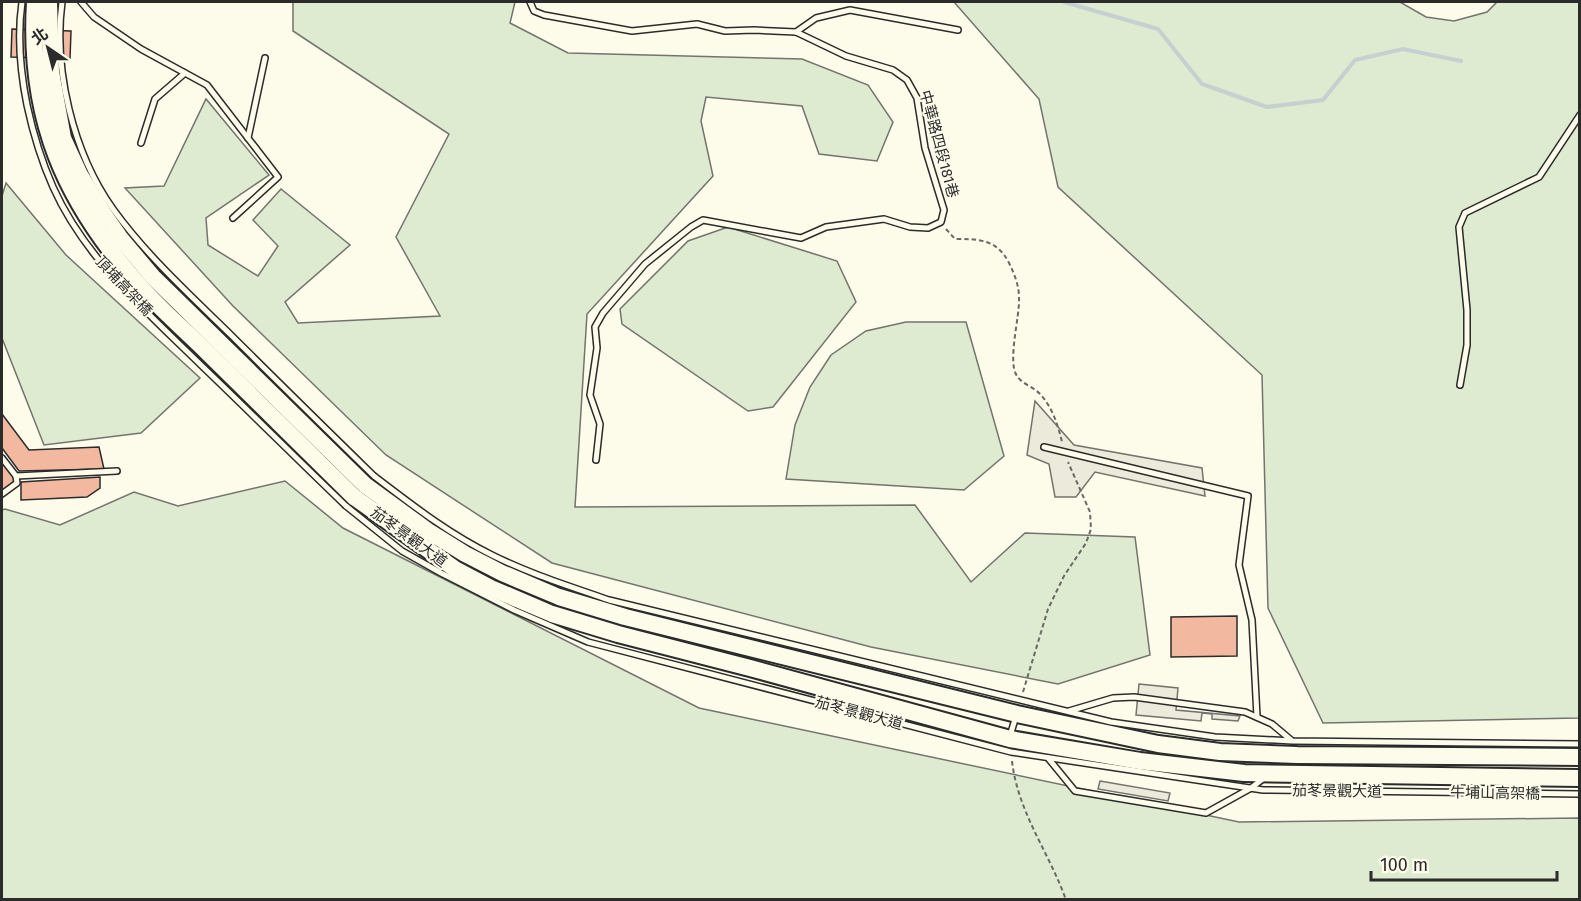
<svg xmlns="http://www.w3.org/2000/svg" width="1581" height="901" font-family="'Fira Sans','Noto Sans TC',sans-serif">
<style>
.green{fill:#deebd1;stroke:#74746e;stroke-width:1.5}
.parking{fill:#eceadb;stroke:#74746e;stroke-width:1.5}
.lines{fill:none;stroke-linecap:round;stroke-linejoin:round}
.stream{stroke:#c7d0d0;stroke-width:4}
.building{fill:#f2b8a0;stroke:#2b2b2b;stroke-width:1.5}
.lane-casing{stroke:#2b2b2b;stroke-width:8}
.secondary-casing{stroke:#2b2b2b;stroke-width:20}
.path{stroke:#6a6964;stroke-width:2;stroke-dasharray:4.5 3;stroke-linecap:butt}
.lane{stroke:#fdfbea;stroke-width:5}
.secondary{stroke:#fdfbea;stroke-width:16}
.lane-bridge-casing{stroke:#2b2b2b;stroke-width:8;stroke-linecap:butt}
.secondary-bridge-casing{stroke:#2b2b2b;stroke-width:20;stroke-linecap:butt}
.lane-bridge{stroke:#fdfbea;stroke-width:5}
.secondary-bridge{stroke:#fdfbea;stroke-width:16}
.labels{text-anchor:middle;stroke-width:4.5;stroke-linejoin:round;paint-order:stroke}
.street-label{font-size:15px;fill:#2b2b2b;stroke:#fdfbea}
</style>
<rect width="100%" height="100%" fill="#fdfbea"/>
<g class="green">
<polygon points="293,2 515,2 510,23 568,53 802,59 868,85 893,122 877,161 819,154 802,106 706,97 701,121 713,176 587,314 575,507 915,505 971,582 1025,533 1135,537 1150,655 1058,684 871,647 552,563 386,455 233,306 125,188 164,186 206,99 269,175 206,218 208,245 258,276 278,246 253,220 281,189 350,245 285,302 298,323 440,316 396,237 449,134 293,31"/>
<polygon points="954,2 1400,2 1426,17 1454,21 1487,12 1497,2 1579,2 1579,718 1323,723 1268,608 1262,375 1058,187 1039,99"/>
<polygon points="6,183 66,255 200,378 141,433 44,445 2,338 2,196"/>
<polygon points="728,227 837,261 856,302 773,407 748,411 622,324 620,309 688,241"/>
<polygon points="906,322 966,322 1004,456 964,490 786,479 795,425 810,387 831,355 866,331"/>
<polygon points="285,481 343,528 699,708 1239,822 1579,818 1579,899 2,900 2,510 5,509 60,525 134,492 178,506"/>
</g>
<g class="parking">
<polygon points="1035,401 1074,445 1202,468 1205,496 1095,472 1076,497 1055,497 1049,464 1027,455"/>
<polygon points="1139,684 1178,688 1176,710 1240,716 1238,721 1212,719 1212,714 1202,713 1201,721 1136,715"/>
<polygon points="1100,781 1170,793 1168,801 1098,789"/>
</g>
<g class="lines">
<polyline class="stream" points="1064,2 1158,29 1202,84 1267,107 1323,100 1355,60 1403,49 1461,61"/>
</g>
<g class="building">
<polygon points="12,29 71,31 70,59 11,57"/>
<polygon points="2,414 29,450 99,447 104,469 19,471 2,448"/>
<polygon points="2,462 16,480 2,491"/>
<polygon points="100,477 100,488 87,497 21,500 21,482"/>
<polygon points="1237,616 1237,656 1171,657 1171,617"/>
</g>
<g class="lines">
<g class="lane-casing">
<g id="lane">
<polyline points="81,2 94,17 141,49 207,85 278,177 233,218"/>
<polyline points="530,2 534,11 544,15 632,31 697,24 725,31 754,30 796,32 846,56 893,70 907,80 917,98 925,148 944,210 941,222 928,228 910,227 884,219 826,227 801,238 703,220 691,227 645,264 603,313 595,327 597,348 590,395 600,424 596,460"/>
<polyline points="796,32 816,18 850,10 958,30"/>
<polyline points="248,138 265,58"/>
<polyline points="141,143 155,99 185,73"/>
<polyline points="1460,385 1467,345 1467,310 1459,227 1465,213 1539,177 1580,115"/>
<polyline points="1044,447 1248,496 1239,565 1252,620 1257,717"/>
<polyline points="2,458 16,476 117,471"/>
<path d="M374 476C412 505 449 534 492 555 530 574 569 586 609 600L1111 722 1215 737 1292 741 1580 744"/>
<polyline points="2,494 17,483 16,476"/>
<polyline points="346,506 402,551 441,573 514,610 588,642 1011,752 1263,790 1580,794"/>
<polyline points="1069,711 1113,698 1134,697 1245,712 1272,724 1291,740"/>
<polyline points="1010,736 1016,716"/>
<polyline points="1048,758 1075,791 1206,813 1251,788 1264,778"/>
</g>
</g>
<g class="secondary-casing">
<g id="secondary">
<polyline points="365,485 428,531 465,554 502,573 559,597 625,617 1017,714 1158,744 1220,752 1297,755 1580,757"/>
<polyline points="354,497 455,569 491,588 552,614 618,634 750,668 1010,739 1140,761 1244,773 1580,778"/>
</g>
</g>
<g class="path">
<path d="M946 229 955 239C979 239 997 239 1009 263 1015 275 1019 286 1019 298 1020 316 1007 362 1017 376 1021 383 1033 387 1039 393 1052 406 1058 425 1062 442"/>
<polyline points="1023,692 1048,609 1064,576 1086,543 1091,529 1090,512 1068,462"/>
<path d="M1012 761C1018 813 1049 852 1066 900"/>
</g>
<use href="#lane" class="lane"/>
<use href="#secondary" class="secondary"/>
<g class="lane-bridge-casing">
<g id="lane-bridge">
<path d="M22 2C17 37 20 70 27 105 33 133 41 160 53 187 85 259 148 313 203 367 251 413 298 460 346 506"/>
<path d="M62 2C53 69 73 153 113 209 147 256 190 295 231 335 278 382 326 429 374 476"/>
</g>
</g>
<g class="secondary-bridge-casing">
<g id="secondary-bridge">
<path d="M35 2C28 118 64 201 140 286 161 310 186 331 208 353 257 401 305 449 354 497"/>
<polyline points="49,2 51,72 63,138 80,175 103,213 121,239 153,277 365,485"/>
</g>
</g>
<use href="#lane-bridge" class="lane-bridge"/>
<use href="#secondary-bridge" class="secondary-bridge"/>
</g>
<g class="labels">
<g class="street-label">
<text transform="translate(939 144) rotate(75)" y="5">中華路四段181巷</text>
<text transform="translate(124 286) rotate(47)" y="5">頂埔高架橋</text>
<text transform="translate(409 537) rotate(36)" y="5">茄苳景觀大道</text>
<text transform="translate(859 713) rotate(15)" y="5">茄苳景觀大道</text>
<text transform="translate(1337 791) rotate(1)" y="5">茄苳景觀大道</text>
<text transform="translate(1495 793) rotate(1)" y="5">牛埔山高架橋</text>
</g>
</g>
<rect width="1581" height="901" fill="none" stroke="#2b2b2b" stroke-width="6"/>
<g transform="translate(48 48) rotate(325)" stroke="#fdfbea" stroke-width="4.5" paint-order="stroke">
<path d="M0-4.5L10 22L0 15L-10 22Z" fill="#2b2b2b"/>
<text y="-9" font-size="16" font-weight="bold" text-anchor="middle" fill="#2b2b2b">北</text>
</g>
<path d="M1371 871v9h186v-9" fill="none" stroke="#2b2b2b" stroke-width="3"/>
<text x="1380" y="871" font-size="18" fill="#2b2b2b" stroke="#fdfbea" stroke-width="4.5" paint-order="stroke">100 m</text>
</svg>
